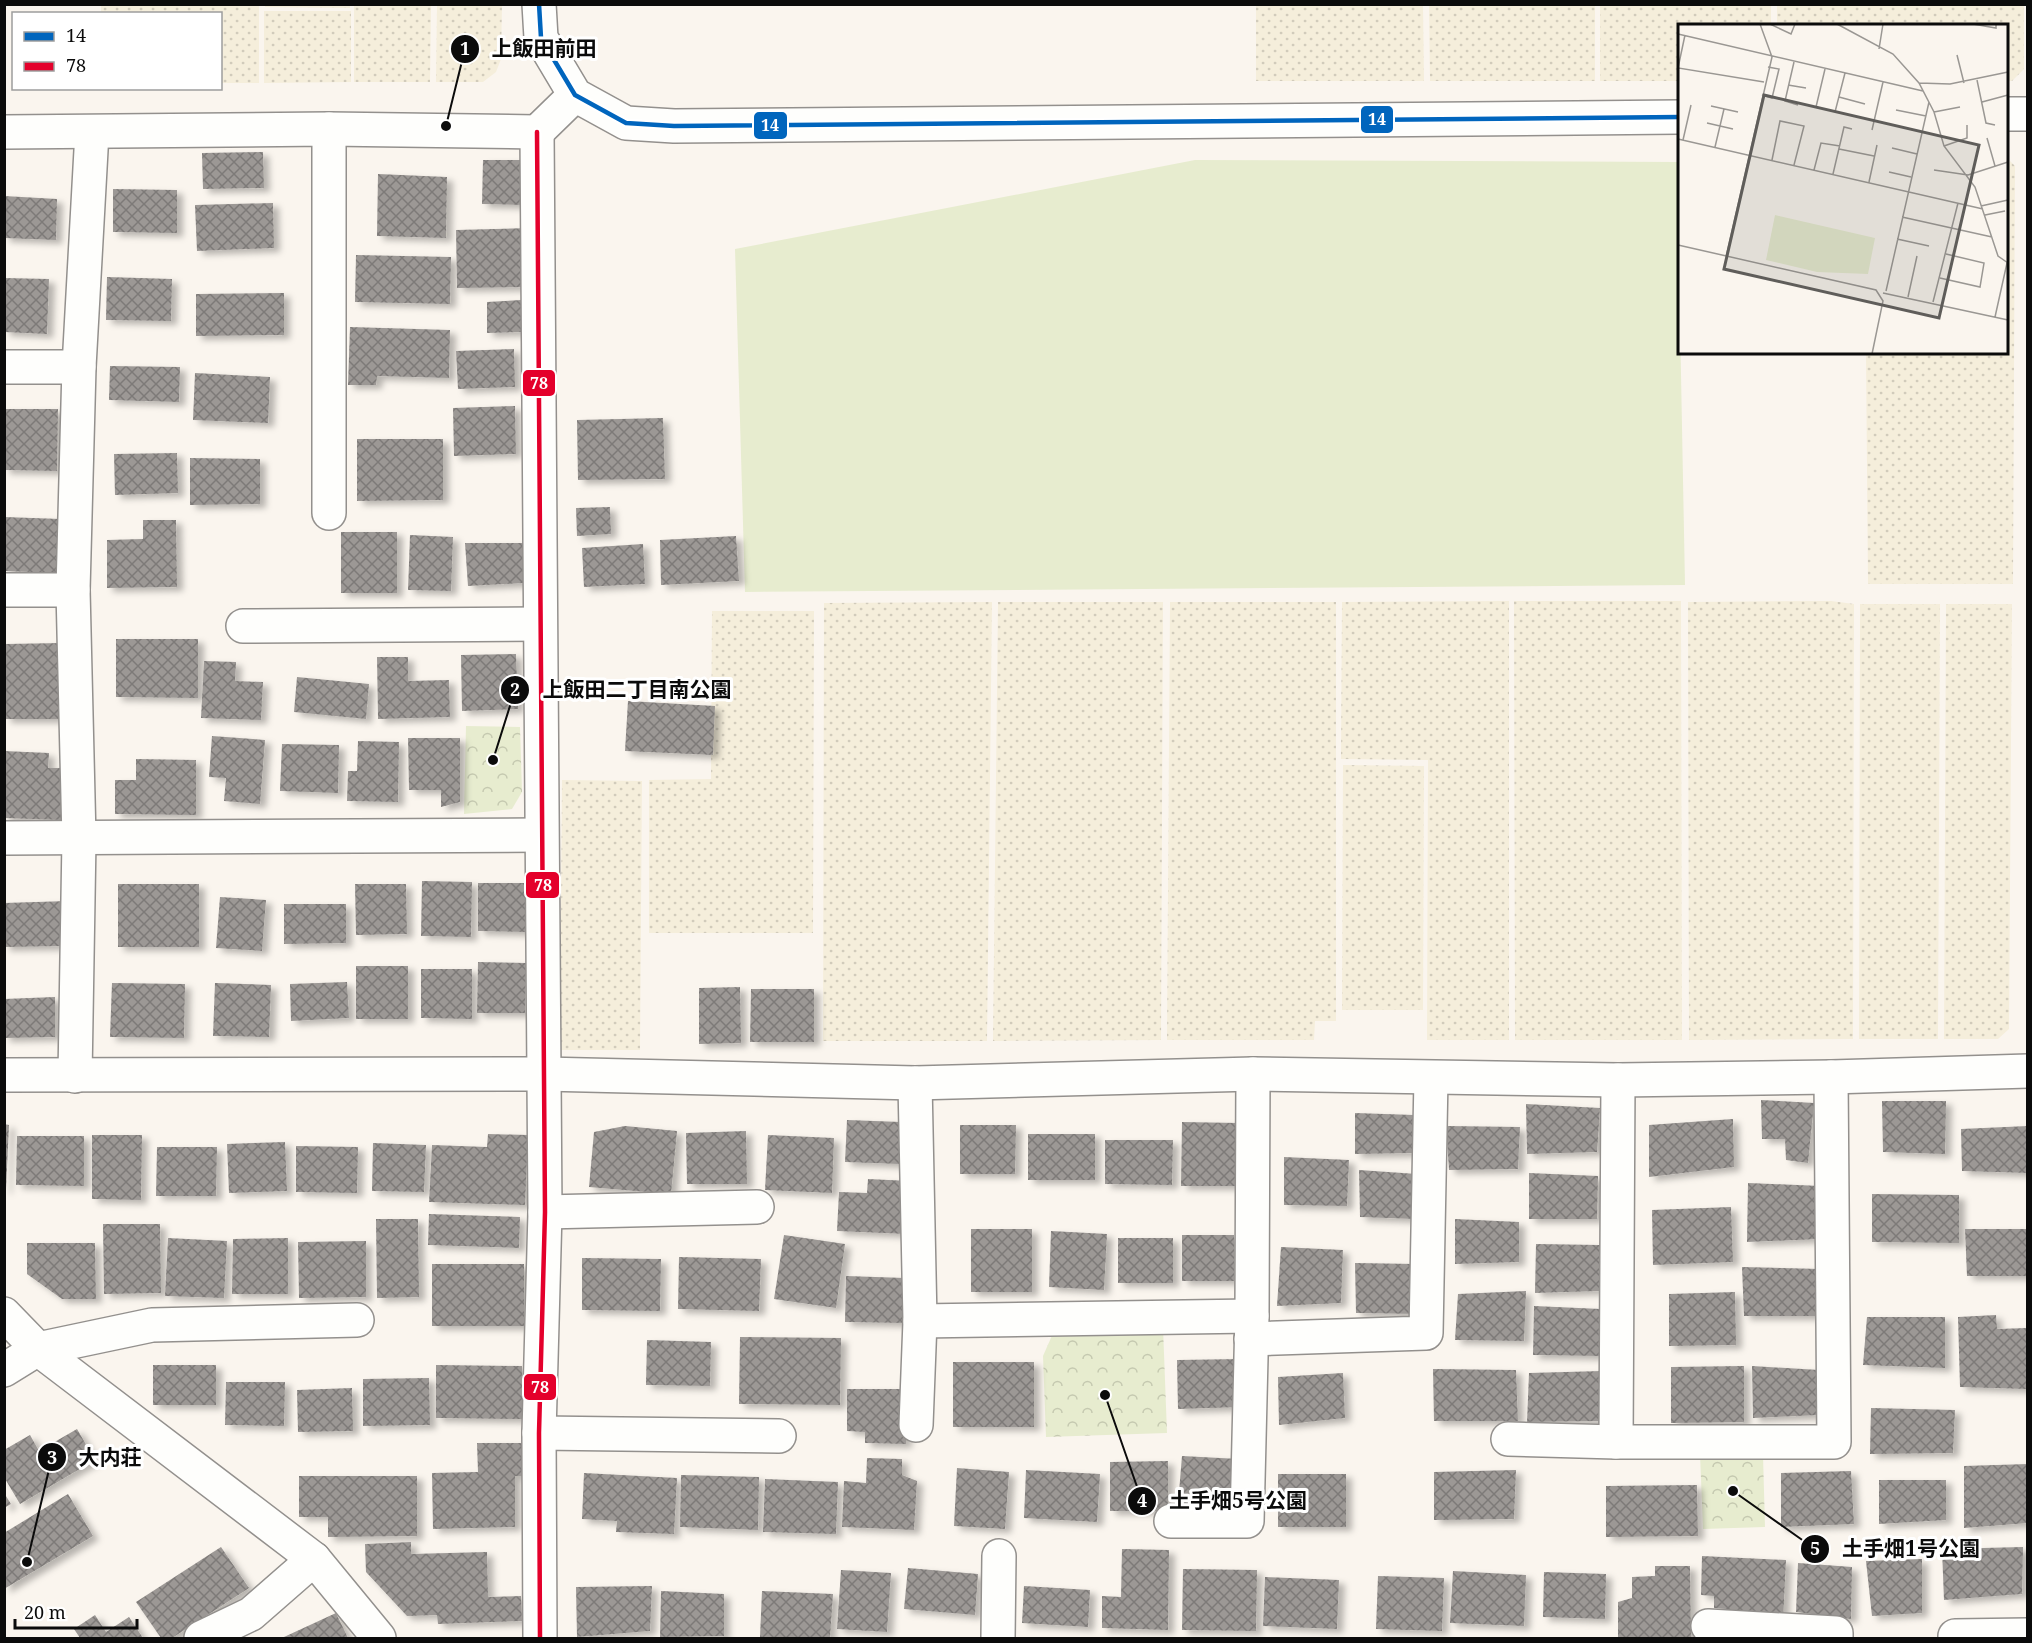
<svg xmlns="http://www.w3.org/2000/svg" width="2032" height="1643" font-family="'Noto Serif','Noto Sans JP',serif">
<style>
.farmland{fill:url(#farmland-dots)}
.grass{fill:#e7eccf}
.park{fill:url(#park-crowns)}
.building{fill:url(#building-cross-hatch);filter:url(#shadow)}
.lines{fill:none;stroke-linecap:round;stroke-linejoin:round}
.minor-casing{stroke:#93908d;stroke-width:36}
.tertiary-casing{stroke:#93908d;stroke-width:36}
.minor{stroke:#fefefc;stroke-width:33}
.tertiary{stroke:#fefefc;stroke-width:33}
.bus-1-casing{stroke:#fff;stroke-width:9}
.bus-2-casing{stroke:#fff;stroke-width:9}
.bus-1{stroke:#0065bd;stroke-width:4.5}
.bus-2{stroke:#e4002b;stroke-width:4.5}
.inset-road{fill:none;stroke:#9a9793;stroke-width:1.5}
.view{fill:#5f5d5a;fill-opacity:0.15;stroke:#5f5d5a;stroke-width:3}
.inset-edge{fill:none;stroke:#0b0b0b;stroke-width:3}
.leader{fill:none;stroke:#0b0b0b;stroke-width:2}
.callout-dot{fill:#0b0b0b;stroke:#fff;stroke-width:2}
.mark-label{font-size:18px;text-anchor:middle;font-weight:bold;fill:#fff}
.callout-label{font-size:21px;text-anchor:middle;font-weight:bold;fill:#0b0b0b;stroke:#fff;stroke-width:6;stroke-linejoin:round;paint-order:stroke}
.line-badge{stroke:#fff;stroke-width:2}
.badge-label{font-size:16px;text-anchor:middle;font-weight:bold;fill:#fff}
</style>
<defs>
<pattern id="farmland-dots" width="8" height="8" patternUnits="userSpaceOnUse" patternTransform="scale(1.5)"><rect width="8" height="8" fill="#f5eedb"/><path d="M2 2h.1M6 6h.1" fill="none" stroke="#d1cbbb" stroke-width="1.8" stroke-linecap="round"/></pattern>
<pattern id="park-crowns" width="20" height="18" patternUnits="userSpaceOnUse" patternTransform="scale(1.5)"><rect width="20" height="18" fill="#e7eccf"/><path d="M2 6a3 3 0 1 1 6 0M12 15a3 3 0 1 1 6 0" fill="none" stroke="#c5c9b0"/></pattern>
<pattern id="building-cross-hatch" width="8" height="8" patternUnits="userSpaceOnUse" patternTransform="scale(1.5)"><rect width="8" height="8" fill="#9c9895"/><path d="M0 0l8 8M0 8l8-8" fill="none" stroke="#7d7a78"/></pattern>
<filter id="shadow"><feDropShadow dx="6" dy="4" stdDeviation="3" flood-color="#0004"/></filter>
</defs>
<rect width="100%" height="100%" fill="#faf5ee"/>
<g class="farmland">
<polygon points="265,4 350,4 350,8 265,7"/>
<polygon points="101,5 259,5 259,83 221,83 220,14 101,13"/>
<polygon points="354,5 431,5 430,82 354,82"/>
<polygon points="437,5 502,5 501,59 496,72 483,82 436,82"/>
<polygon points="1256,5 1423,5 1424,81 1256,81"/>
<polygon points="1429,5 1595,5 1595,81 1430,81"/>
<polygon points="1600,5 1771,5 1771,25 1680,26 1679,81 1600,81"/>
<polygon points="1777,5 2024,5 2024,69 2012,81 2007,81 2006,26 1777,25"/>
<polygon points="264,11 351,11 351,82 264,83"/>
<polygon points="2007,158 2015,166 2013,584 1868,584 1866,353 2006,352"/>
<polygon points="1509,601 1509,1040 1427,1040 1428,760 1341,759 1342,602"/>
<polygon points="1514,601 1681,601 1682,1040 1515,1040"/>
<polygon points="1831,601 1854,604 1853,1039 1689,1040 1688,602"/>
<polygon points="992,602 987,1041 823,1041 824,603"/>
<polygon points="998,602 1163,602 1161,1040 993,1041"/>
<polygon points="1170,602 1336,602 1336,1021 1315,1021 1314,1040 1167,1040"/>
<polygon points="1860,604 1940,604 1938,1039 1859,1039"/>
<polygon points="1946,604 2012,604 2009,1029 1998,1039 1944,1039"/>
<polygon points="712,611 814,611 813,933 649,933 649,780 711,779"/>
<polygon points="1343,765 1424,766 1423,1010 1342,1010"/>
<polygon points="562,780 642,781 640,1050 560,1050"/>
</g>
<polygon class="grass" points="1195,160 1677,162 1685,585 745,592 735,249"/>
<g class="park">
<polygon points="466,726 520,727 522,792 512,809 464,814"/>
<polygon points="1163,1327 1167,1433 1046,1437 1043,1356 1054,1331"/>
<polygon points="1700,1454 1763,1455 1765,1527 1703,1529"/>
</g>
<g class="building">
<polygon points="263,152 264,188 203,189 202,153"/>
<polygon points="483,160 526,160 525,205 482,204"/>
<polygon points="378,174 447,177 446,238 377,236"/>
<polygon points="113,189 177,190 177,233 113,232"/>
<polygon points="4,196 57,199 56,240 4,238"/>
<polygon points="273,203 274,248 197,251 195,205"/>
<polygon points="531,228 532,287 457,288 456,230"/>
<polygon points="356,255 451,257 450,304 355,302"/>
<polygon points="107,277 172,279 171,321 106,320"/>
<polygon points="4,278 49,279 47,334 4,332"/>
<polygon points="284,293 284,335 196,336 196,294"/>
<polygon points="521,300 522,332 487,333 487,302"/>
<polygon points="350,327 450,330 449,378 377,376 376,385 348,385"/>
<polygon points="514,349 515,387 458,389 456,351"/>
<polygon points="110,366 180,367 179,402 109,400"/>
<polygon points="195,373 270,377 268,423 193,420"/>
<polygon points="515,406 516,454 454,456 453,408"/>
<polygon points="4,409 58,409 57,471 4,470"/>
<polygon points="663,418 665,479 578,480 577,420"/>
<polygon points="357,439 443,439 443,500 357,501"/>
<polygon points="177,453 178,493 115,495 114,454"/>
<polygon points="190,458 260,459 260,504 190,505"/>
<polygon points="610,507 611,534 577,536 576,508"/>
<polygon points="4,517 61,519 58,573 4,571"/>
<polygon points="143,520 176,520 177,587 107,588 107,540 143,539"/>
<rect x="341" y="532" width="56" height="61"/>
<polygon points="410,535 453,537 451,591 408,590"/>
<polygon points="736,536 739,581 661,585 660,540"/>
<polygon points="465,543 524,543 524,583 468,586"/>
<polygon points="643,544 645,584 584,587 582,548"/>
<polygon points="116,639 198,639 198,698 116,697"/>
<polygon points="63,643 64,719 5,719 5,644"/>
<polygon points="516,654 518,709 462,711 461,655"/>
<polygon points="377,657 408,657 408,681 449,680 450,717 378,719"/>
<polygon points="204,661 236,662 235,681 263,682 261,720 201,718"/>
<polygon points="297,677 369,684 366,719 294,712"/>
<polygon points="628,701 715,706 713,755 625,751"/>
<polygon points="212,736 265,740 260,804 224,801 226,778 209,777"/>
<polygon points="408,738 460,738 460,802 441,807 441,790 409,790"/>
<polygon points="358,741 399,742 398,802 347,801 348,771 357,771"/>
<polygon points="282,744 339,745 338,793 280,791"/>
<polygon points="4,751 49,753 48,768 62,768 61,820 4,818"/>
<polygon points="136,759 196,760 196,815 115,814 115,780 136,780"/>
<polygon points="422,881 472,882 471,937 421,936"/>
<polygon points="478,883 528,883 527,932 478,931"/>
<rect x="118" y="884" width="81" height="63"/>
<polygon points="355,884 406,884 407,934 356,935"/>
<polygon points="220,897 266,900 262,951 216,948"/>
<polygon points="68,901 68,946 4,947 4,903"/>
<polygon points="284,904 346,904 346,943 284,944"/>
<polygon points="478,962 526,963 525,1013 477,1013"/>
<rect x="356" y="966" width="52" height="53"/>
<polygon points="421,969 472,969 472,1019 421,1018"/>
<polygon points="347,982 349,1018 291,1021 290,984"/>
<polygon points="112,983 185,984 184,1038 110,1037"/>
<polygon points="215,983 271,985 269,1037 213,1036"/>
<polygon points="740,987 741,1043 699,1044 699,988"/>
<polygon points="751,989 814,989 814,1042 750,1042"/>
<polygon points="55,997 55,1037 4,1038 4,999"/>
<polygon points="1761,1100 1814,1103 1808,1163 1786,1160 1785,1139 1762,1139"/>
<polygon points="1882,1101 1946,1101 1945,1154 1883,1152"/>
<polygon points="1526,1104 1600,1108 1597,1152 1527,1154"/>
<polygon points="1355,1113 1414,1115 1413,1153 1355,1154"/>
<polygon points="1733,1119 1734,1167 1649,1177 1649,1125"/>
<polygon points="847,1120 901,1122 899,1164 845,1162"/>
<polygon points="1182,1122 1239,1123 1238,1186 1181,1186"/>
<polygon points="4,1124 9,1125 6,1190 4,1190"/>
<polygon points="960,1125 1016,1125 1015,1174 960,1174"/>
<polygon points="625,1126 677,1131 671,1194 589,1187 594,1132"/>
<polygon points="1446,1126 1520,1127 1518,1169 1449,1170"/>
<polygon points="2028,1126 2028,1173 1962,1171 1961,1129"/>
<polygon points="746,1131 747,1184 687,1184 686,1133"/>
<polygon points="488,1134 528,1135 525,1205 429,1202 432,1145 487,1147"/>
<rect x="1028" y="1134" width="67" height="46"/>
<polygon points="92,1135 142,1135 141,1200 92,1199"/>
<polygon points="768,1135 834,1138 832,1193 765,1190"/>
<polygon points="17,1136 84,1136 84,1186 16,1185"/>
<polygon points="1105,1140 1173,1140 1172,1185 1105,1184"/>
<polygon points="285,1142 287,1191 229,1193 227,1144"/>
<polygon points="373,1143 426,1145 424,1192 372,1191"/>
<polygon points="296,1146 358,1147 357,1193 296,1192"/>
<polygon points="157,1147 217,1147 216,1196 156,1196"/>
<polygon points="1284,1157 1349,1160 1347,1206 1284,1205"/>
<polygon points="1359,1170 1417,1174 1415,1219 1360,1217"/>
<polygon points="1529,1173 1598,1176 1597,1219 1529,1219"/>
<polygon points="868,1179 909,1181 906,1234 837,1231 839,1192 867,1193"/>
<polygon points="1748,1183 1821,1186 1820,1239 1747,1242"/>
<polygon points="1872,1194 1959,1195 1959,1243 1872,1242"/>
<polygon points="1731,1207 1733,1262 1653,1265 1652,1210"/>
<polygon points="429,1214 520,1217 519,1248 428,1245"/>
<polygon points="376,1219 418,1219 419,1297 377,1298"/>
<polygon points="1455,1219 1519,1222 1519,1262 1455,1264"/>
<polygon points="103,1224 160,1224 161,1293 104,1294"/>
<rect x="971" y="1229" width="61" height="63"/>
<polygon points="1965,1229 2028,1229 2028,1276 1967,1276"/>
<polygon points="1051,1231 1107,1234 1104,1290 1049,1287"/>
<polygon points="784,1235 845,1244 836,1308 774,1299"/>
<rect x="1182" y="1235" width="52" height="46"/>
<polygon points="168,1238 227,1241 224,1298 165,1296"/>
<polygon points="288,1238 288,1294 232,1294 233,1239"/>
<rect x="1118" y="1238" width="55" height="45"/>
<polygon points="366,1241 366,1297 299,1298 298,1242"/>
<polygon points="27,1243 95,1243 96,1299 62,1299 27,1274"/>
<polygon points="1536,1244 1600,1245 1599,1291 1535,1293"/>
<polygon points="1281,1247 1343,1250 1341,1303 1277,1306"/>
<polygon points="679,1257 761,1259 759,1311 678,1309"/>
<polygon points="582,1258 661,1259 660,1311 582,1310"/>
<polygon points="1355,1263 1416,1264 1418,1314 1356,1313"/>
<rect x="432" y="1264" width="92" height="62"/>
<polygon points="1742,1267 1821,1269 1820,1316 1744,1316"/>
<polygon points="846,1276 905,1278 904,1323 845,1322"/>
<polygon points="1526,1291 1524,1341 1455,1340 1458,1294"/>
<polygon points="1735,1292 1736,1345 1669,1346 1669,1294"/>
<polygon points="1534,1306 1601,1309 1600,1356 1533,1355"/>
<polygon points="1996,1315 1997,1329 2027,1328 2026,1389 1960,1387 1958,1317"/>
<polygon points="1867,1317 1945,1317 1945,1368 1863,1365"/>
<polygon points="740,1337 841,1338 840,1405 739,1404"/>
<polygon points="647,1340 711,1342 710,1386 646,1385"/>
<polygon points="1241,1359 1242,1407 1178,1409 1177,1360"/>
<rect x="953" y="1362" width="81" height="65"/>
<rect x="153" y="1365" width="63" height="40"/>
<polygon points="436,1365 522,1366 522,1419 436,1418"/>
<polygon points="1744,1366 1744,1422 1671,1423 1671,1367"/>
<polygon points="1752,1366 1819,1370 1820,1415 1753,1418"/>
<polygon points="1433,1369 1516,1370 1518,1421 1434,1421"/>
<polygon points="1602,1371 1601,1421 1527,1422 1529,1373"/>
<polygon points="1343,1373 1345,1418 1279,1425 1278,1377"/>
<polygon points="429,1378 430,1425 363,1426 363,1379"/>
<polygon points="226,1382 285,1382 284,1426 225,1425"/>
<polygon points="352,1388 353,1431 298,1432 297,1390"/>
<polygon points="847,1389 906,1389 906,1444 865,1443 865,1432 847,1431"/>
<polygon points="1871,1408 1955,1410 1953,1453 1870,1454"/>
<polygon points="77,1429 95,1460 20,1504 4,1477 4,1450 30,1435 39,1451"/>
<polygon points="477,1443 526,1443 526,1476 515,1476 515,1527 433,1529 432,1473 478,1472"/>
<polygon points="1182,1456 1239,1459 1237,1508 1178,1504"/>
<polygon points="867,1458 902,1459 902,1475 917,1481 914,1530 842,1527 844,1481 866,1483"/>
<polygon points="1168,1461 1168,1511 1110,1511 1110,1462"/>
<polygon points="2028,1464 2028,1523 1964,1528 1964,1466"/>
<polygon points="957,1468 1009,1472 1005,1529 954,1526"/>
<polygon points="1026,1470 1100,1474 1097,1522 1024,1518"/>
<polygon points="1516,1470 1514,1519 1434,1520 1434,1472"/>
<polygon points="1851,1471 1854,1524 1781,1527 1781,1473"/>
<polygon points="584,1473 677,1478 674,1534 616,1532 617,1521 582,1519"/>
<rect x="1278" y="1474" width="68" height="53"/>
<polygon points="681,1475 759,1477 758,1530 680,1527"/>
<polygon points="299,1476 417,1476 417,1536 328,1537 328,1517 299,1517"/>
<polygon points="765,1479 838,1482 836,1534 763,1532"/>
<polygon points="1879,1480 1946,1480 1946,1520 1879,1524"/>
<polygon points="1697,1485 1698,1536 1606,1537 1606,1486"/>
<polygon points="4,1493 11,1504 4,1508"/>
<polygon points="68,1494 93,1536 4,1589 4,1533"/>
<polygon points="411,1542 411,1554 487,1552 488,1597 521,1596 522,1621 438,1624 437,1615 407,1616 366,1572 365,1544"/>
<polygon points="221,1547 249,1588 172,1638 161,1638 136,1602"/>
<polygon points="2023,1547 2022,1594 1944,1600 1942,1549"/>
<polygon points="1122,1549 1169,1550 1168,1630 1102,1628 1102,1596 1121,1597"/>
<polygon points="1702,1556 1786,1560 1783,1621 1726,1619 1726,1609 1714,1608 1714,1596 1701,1595"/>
<polygon points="1922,1559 1922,1613 1872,1616 1866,1561"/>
<polygon points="1798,1563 1852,1567 1851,1619 1796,1612"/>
<polygon points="1655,1566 1690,1566 1691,1638 1618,1638 1618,1602 1632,1598 1632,1577 1655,1576"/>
<polygon points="908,1568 978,1574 975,1615 904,1609"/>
<polygon points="1183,1569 1257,1570 1256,1631 1182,1630"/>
<polygon points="841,1570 891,1573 887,1632 837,1629"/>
<polygon points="1453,1571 1526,1575 1524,1626 1450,1623"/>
<polygon points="1544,1572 1606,1574 1605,1619 1543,1617"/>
<polygon points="1378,1576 1444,1578 1442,1631 1376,1629"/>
<polygon points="1265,1577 1339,1580 1337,1629 1263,1626"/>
<polygon points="652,1586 650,1631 577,1637 576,1587"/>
<polygon points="1024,1586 1090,1590 1088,1627 1022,1623"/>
<polygon points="661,1591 724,1594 724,1636 660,1637"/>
<polygon points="762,1591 833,1594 830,1638 760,1637"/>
<polygon points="336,1613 348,1638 285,1638 284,1637"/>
<polygon points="95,1615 106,1632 129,1617 143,1638 80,1638 74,1629"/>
</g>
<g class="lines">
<g class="minor-casing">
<g id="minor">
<polyline points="329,129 329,513"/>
<polyline points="537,132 545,1212 539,1433 540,1638"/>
<polyline points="4,367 79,367"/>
<polyline points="4,590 73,590"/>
<polyline points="243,626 540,624"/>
<polyline points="4,838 541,835"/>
<polyline points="4,1075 544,1074 915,1083 1253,1074 1618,1080 1831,1077 2028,1071"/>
<polyline points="75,1076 79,839 73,590 79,367 92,132"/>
<polyline points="1618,1080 1616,1442 1834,1442 1831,1077"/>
<polyline points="915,1083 920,1321 916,1425"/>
<polyline points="545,1212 757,1207"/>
<polyline points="4,1314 38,1349 314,1559 379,1638"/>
<polyline points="920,1321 1252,1316"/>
<polyline points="1251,1339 1426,1333 1431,1078"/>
<polyline points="4,1370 38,1349 152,1325 357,1320"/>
<polyline points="539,1433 779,1436"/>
<polyline points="1508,1439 1616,1442"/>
<polyline points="1171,1521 1247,1521 1252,1316 1253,1074"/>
<polyline points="1708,1626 1836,1633 1836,1638"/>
<polyline points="201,1638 251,1614 314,1559"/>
<polyline points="998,1638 999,1556"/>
<polyline points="1955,1638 1955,1636 2028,1635"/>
</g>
</g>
<g class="tertiary-casing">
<g id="tertiary">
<polyline points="539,4 541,38 575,95 626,123 674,126 1680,117"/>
<polyline points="2006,114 2028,114"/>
<polyline points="4,132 329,129 537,132 575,95"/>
</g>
</g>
<use href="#minor" class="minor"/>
<use href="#tertiary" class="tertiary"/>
<g class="bus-1-casing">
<polyline id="bus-1" points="539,4 541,38 575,95 626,123 674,126 1680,117"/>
</g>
<g class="bus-2-casing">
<polyline id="bus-2" points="537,132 545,1212 539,1433 540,1638"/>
</g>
<use href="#bus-1" class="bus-1"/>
<use href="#bus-2" class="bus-2"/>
</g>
<g transform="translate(1678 24)">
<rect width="330" height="330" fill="#faf5ee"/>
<path d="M97 191 197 214 190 250 139 248 88 236Z" fill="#e7eccf"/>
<path class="inset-road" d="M92 0 113 10 117 0M159 0 215 30 241 59 256 88 266 122 297 163 320 232 330 239M295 0 318 4V0M0 10 245 67M7 11 0 44 86 58M201 25 205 0M279 31 286 59M116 38 107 77 120 81M299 56 308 99 317 101M241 59 272 60 330 48M110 61 128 64M84 71 94 74 101 45 90 43M161 73 187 80M304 78 330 71M33 82 60 88M138 83 147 45M218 86 248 92M157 88 167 49M256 88 282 83M29 99 55 105M194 106 205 58M309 114 317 142M0 115 305 185M5 116 13 81M266 122 289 114V101M37 123 46 85M214 124 239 130M161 125 196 132M94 136 102 97 126 102 116 141M136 146 143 119 162 122M256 146 290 151 330 138M211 148 233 153M155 150 166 103 174 105M191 158 199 121M303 182 330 176M307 191 327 187M224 193 314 213M219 215 251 222M0 221 198 266 205 277 194 330M48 233 94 33 82 0M262 254 302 263 306 239 268 230M208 267 251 78M205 269 330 296M230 273 239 232M255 278 280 179M317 293 329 239"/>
<path class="view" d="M86 71 301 121 261 294 46 245Z"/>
<rect width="330" height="330" class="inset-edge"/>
</g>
<path class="leader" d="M446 126L465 49M493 760L515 690M27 1562L52 1457M1105 1395L1142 1501M1733 1491L1815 1549"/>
<g class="callout-dot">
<circle cx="446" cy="126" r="6"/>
<circle cx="493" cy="760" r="6"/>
<circle cx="27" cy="1562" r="6"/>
<circle cx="1105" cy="1395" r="6"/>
<circle cx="1733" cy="1491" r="6"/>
<circle cx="465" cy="49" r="15"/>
<circle cx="515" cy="690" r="15"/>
<circle cx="52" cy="1457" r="15"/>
<circle cx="1142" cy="1501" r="15"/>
<circle cx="1815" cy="1549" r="15"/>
</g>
<g class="mark-label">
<text x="465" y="55">1</text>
<text x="515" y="696">2</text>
<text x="52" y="1464">3</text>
<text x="1142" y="1507">4</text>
<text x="1815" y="1555">5</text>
</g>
<g class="callout-label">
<text x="544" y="56">上飯田前田</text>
<text x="637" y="697">上飯田二丁目南公園</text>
<text x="110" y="1465">大内荘</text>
<text x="1238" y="1508">土手畑5号公園</text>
<text x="1911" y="1556">土手畑1号公園</text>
</g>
<g class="line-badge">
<rect x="1360" y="105" width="34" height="29" rx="6" fill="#0065bd"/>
<rect x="753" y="111" width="35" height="29" rx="6" fill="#0065bd"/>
<rect x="522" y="369" width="34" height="28" rx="6" fill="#e4002b"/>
<rect x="525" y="871" width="35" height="28" rx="6" fill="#e4002b"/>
<rect x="523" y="1373" width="34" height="28" rx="6" fill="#e4002b"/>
</g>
<g class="badge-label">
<text x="1377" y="125">14</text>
<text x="770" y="131">14</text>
<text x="539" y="389">78</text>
<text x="543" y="891">78</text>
<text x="540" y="1393">78</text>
</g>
<rect width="2032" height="1643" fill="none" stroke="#0b0b0b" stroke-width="12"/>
<rect x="12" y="12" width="210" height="78" fill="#ffffff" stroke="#9d9d9d" stroke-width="1.5"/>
<rect x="24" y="32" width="30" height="9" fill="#0065bd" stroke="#9d9d9d" stroke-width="1.5"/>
<text x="66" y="42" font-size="18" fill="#0b0b0b">14</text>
<rect x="24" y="62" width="30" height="9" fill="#e4002b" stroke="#9d9d9d" stroke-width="1.5"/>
<text x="66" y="72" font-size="18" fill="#0b0b0b">78</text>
<path d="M15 1619v9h122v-9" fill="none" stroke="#0b0b0b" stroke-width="3"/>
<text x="24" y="1619" font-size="18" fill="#0b0b0b" stroke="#ffffff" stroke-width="4.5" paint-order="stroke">20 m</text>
</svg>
